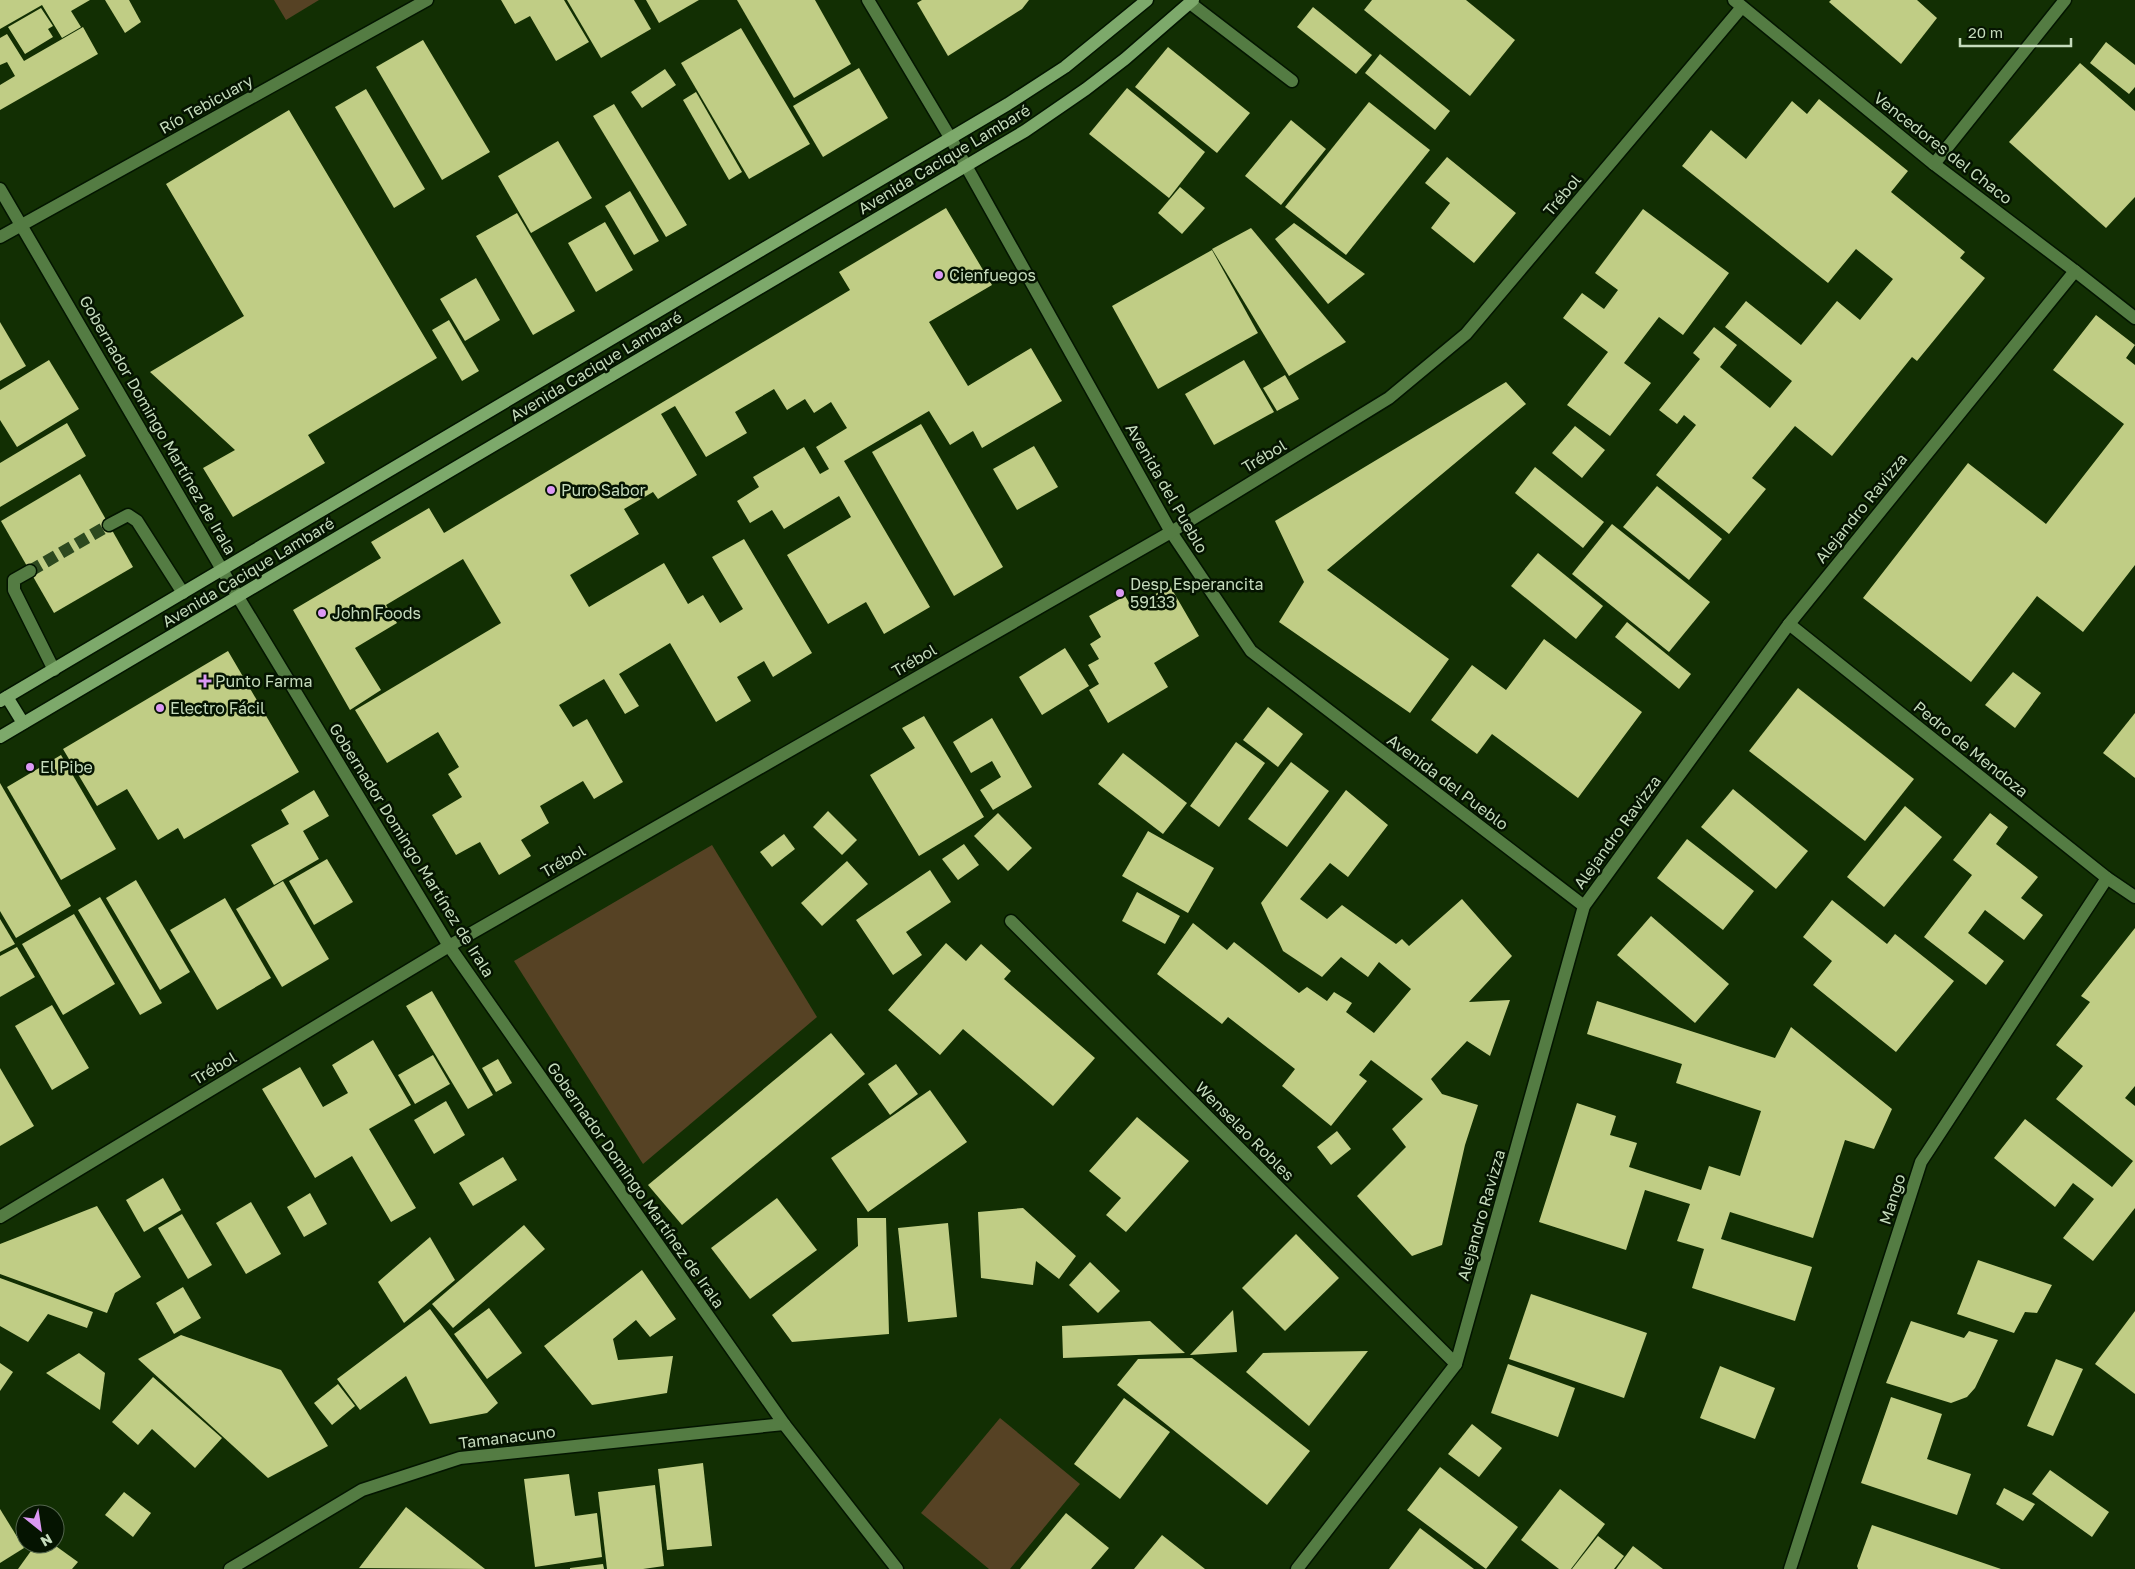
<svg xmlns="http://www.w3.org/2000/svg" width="2135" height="1569" font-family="'Golos Text',sans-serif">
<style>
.green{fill:#564224}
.building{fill:#c0cd85}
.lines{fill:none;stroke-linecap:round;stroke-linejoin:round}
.minor-tunnel{stroke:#2d491f;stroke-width:12;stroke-dasharray:12 6;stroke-linecap:butt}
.minor-casing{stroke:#031500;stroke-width:15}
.major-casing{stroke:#031500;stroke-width:15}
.minor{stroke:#547c43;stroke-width:12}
.major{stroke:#7da96b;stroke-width:12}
.poi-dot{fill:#dc99f4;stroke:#051401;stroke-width:2}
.labels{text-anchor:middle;stroke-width:5;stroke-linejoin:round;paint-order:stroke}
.street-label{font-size:16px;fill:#c5dbbc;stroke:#051401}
.poi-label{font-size:16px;fill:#c5dbbc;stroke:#051401;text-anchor:start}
</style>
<rect width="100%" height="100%" fill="#122f03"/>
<g class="green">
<polygon points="274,0 319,0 286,20"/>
<polygon points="712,845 817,1017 643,1164 514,961"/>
<polygon points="1000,1418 1080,1484 1010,1569 989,1569 921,1513"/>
</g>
<g class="building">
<polygon points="0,0 90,0 71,11 81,27 62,38 42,5 0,29"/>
<polygon points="105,0 129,0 141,22 125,33"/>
<polygon points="501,0 564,0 589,42 556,61 530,16 515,24"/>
<polygon points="567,0 634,0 651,29 601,58"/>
<polygon points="646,0 699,0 659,23"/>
<polygon points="737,0 815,0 851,64 794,98"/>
<polygon points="922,0 1029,0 1022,9 948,56 917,3"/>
<polygon points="1372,0 1466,0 1515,40 1470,96 1364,10"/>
<polygon points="1831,0 1917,0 1937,18 1901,64 1829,2"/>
<polygon points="1313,7 1372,55 1356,74 1297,27"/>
<polygon points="41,8 53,26 48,29 53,37 25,54 8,27"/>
<polygon points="83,27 98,54 0,110 0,85 15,76 7,62 0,65 0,38 7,34 24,61"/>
<polygon points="741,28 810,144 749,179 681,63"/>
<polygon points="423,40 490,152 442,180 376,67"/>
<polygon points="2106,42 2135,65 2135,87 2129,94 2090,63"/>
<polygon points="1168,47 1250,113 1217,153 1135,87"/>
<polygon points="1380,54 1450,111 1435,130 1365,73"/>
<polygon points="2080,63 2135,111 2135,197 2106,228 2009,142"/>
<polygon points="859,68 888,118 823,157 793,106"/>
<polygon points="665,69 676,85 642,108 631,92"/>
<polygon points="1127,88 1205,152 1169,198 1089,134"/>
<polygon points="366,89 425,189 394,208 335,107"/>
<polygon points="696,92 742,172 729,180 683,100"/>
<polygon points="1819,99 1908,171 1891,192 1965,252 1960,258 1985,278 1917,361 1912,357 1832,456 1795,426 1752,478 1766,489 1729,534 1656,475 1696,425 1684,415 1677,424 1659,410 1700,359 1693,353 1714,327 1737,345 1720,367 1770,408 1792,381 1725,327 1746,301 1801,345 1837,301 1860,320 1893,279 1856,249 1828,283 1682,166 1711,130 1746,159 1792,101 1807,114"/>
<polygon points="1369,102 1430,150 1346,255 1285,207"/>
<polygon points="614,104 687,225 666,237 593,116"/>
<polygon points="289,110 437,358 308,435 325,463 233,517 203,468 235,450 150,372 244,316 166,184"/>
<polygon points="1291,120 1326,149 1281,205 1245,176"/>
<polygon points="558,141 592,198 531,233 498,176"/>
<polygon points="1447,157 1516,213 1474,263 1431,228 1450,203 1425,183"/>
<polygon points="1180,187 1205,208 1182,234 1158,213"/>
<polygon points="630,191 659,241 634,255 605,206"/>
<polygon points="946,208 992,285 929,322 968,386 1031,348 1062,401 982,448 973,431 950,445 929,411 844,461 930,607 884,634 866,602 828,624 787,555 851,517 839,496 784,529 772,510 750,523 737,501 759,487 753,477 804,447 820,474 829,469 816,447 847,428 831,402 814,413 805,399 787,410 774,389 735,412 747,433 706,457 675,406 661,414 697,475 658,499 653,492 624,509 639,534 570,575 589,607 664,563 688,604 703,595 720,623 743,609 712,557 744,539 812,653 773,677 764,661 737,677 751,701 716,722 670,643 619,674 639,706 625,714 604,679 559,705 573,727 587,719 623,782 594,799 583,781 540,806 549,823 521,840 531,856 499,875 480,842 456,855 432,815 462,797 448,774 459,767 438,732 387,763 355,710 501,623 463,559 386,605 397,623 355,648 381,690 350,710 293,610 381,558 371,542 429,508 444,533 850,290 839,272"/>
<polygon points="1643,209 1729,273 1683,335 1659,317 1624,363 1651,383 1610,436 1567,405 1608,352 1563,318 1582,293 1604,309 1618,290 1595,273"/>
<polygon points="517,213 575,311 533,335 476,236"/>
<polygon points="605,222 633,270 596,292 568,243"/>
<polygon points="1294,223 1365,274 1328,304 1275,239"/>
<polygon points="1251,228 1346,342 1289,376 1212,249"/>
<polygon points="1212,250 1258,333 1158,389 1112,306"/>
<polygon points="476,278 500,320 465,341 440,299"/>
<polygon points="2096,315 2135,345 2126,358 2135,365 2135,565 2083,632 2037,596 1971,682 1863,598 1968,463 2046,524 2124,424 2053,370"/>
<polygon points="449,320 479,371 462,381 432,330"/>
<polygon points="0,322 26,366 0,381"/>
<polygon points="49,360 79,409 17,447 0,420 0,390"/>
<polygon points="1244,360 1274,412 1214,445 1185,394"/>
<polygon points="1285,375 1299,399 1277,411 1263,388"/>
<polygon points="1506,382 1526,404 1327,570 1449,659 1410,713 1279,622 1304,582 1275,521"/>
<polygon points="67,423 86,456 0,507 0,463"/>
<polygon points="921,424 1003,567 954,596 872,452"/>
<polygon points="1575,426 1605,450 1582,478 1552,453"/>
<polygon points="1034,446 1058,487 1017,510 993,469"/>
<polygon points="1535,467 1604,522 1583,548 1515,493"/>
<polygon points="80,474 133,567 54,613 1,521"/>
<polygon points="1657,486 1722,539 1689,580 1623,527"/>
<polygon points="1612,524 1710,602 1669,652 1572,574"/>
<polygon points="1538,553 1603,606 1576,639 1511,586"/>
<polygon points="1170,586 1199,636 1154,663 1168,687 1108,723 1089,690 1099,684 1088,665 1099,659 1090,644 1101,637 1089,616 1125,596 1132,607"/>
<polygon points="1627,622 1691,674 1679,689 1615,637"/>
<polygon points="1544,639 1642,712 1578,798 1492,734 1477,754 1431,720 1472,665 1506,690"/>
<polygon points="1065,648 1089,686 1042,715 1019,677"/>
<polygon points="228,651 299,772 184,839 178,828 158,840 127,789 97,806 63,749"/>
<polygon points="2013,672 2041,693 2015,728 1985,705"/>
<polygon points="1798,688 1914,779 1865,841 1749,751"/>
<polygon points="1268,707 1303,734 1278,767 1243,740"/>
<polygon points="2135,713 2135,778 2103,753"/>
<polygon points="924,716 984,817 919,856 870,775 915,748 902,728"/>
<polygon points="992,718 1032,787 993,810 980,790 1001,777 992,761 971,773 953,742"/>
<polygon points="1236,742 1265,763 1219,827 1190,806"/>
<polygon points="1123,753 1187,803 1163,834 1098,784"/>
<polygon points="61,755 116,849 61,880 7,787"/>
<polygon points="1291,762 1329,791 1287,847 1248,819"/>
<polygon points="0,783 71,906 16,938 0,911"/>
<polygon points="1733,789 1808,851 1776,889 1701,827"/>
<polygon points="314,790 329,816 303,831 319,859 274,885 251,845 289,824 281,810"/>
<polygon points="1346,790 1388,825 1348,877 1330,863 1300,899 1327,919 1342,905 1396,944 1402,939 1409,946 1462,899 1512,956 1469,1002 1510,1000 1490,1056 1467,1041 1431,1079 1442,1094 1478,1105 1465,1145 1442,1245 1412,1256 1357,1196 1406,1147 1392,1129 1423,1099 1371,1060 1359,1075 1367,1081 1331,1126 1282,1086 1295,1069 1228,1017 1222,1024 1157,974 1193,923 1227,950 1234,942 1299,993 1307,987 1327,1001 1334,992 1352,1003 1346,1012 1374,1033 1411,989 1379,962 1368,977 1341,957 1322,977 1283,951 1261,903"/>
<polygon points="1905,806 1942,837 1884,907 1847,877"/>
<polygon points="828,811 857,840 842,855 813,827"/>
<polygon points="998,813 1032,848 1008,871 974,836"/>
<polygon points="1990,813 2008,827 1996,844 2038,877 2021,898 2043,915 2024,940 1985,910 1968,933 2004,961 1986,985 1924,937 1972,875 1953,860"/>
<polygon points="1148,831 1214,868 1188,913 1122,876"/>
<polygon points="784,834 795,849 772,867 760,852"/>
<polygon points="1687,839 1754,891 1723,930 1657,878"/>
<polygon points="964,844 979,865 958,880 942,859"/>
<polygon points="327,859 353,902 314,925 289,881"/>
<polygon points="847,861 868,884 822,926 801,903"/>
<polygon points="930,870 951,902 906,932 922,955 893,975 856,920"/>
<polygon points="136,880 190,972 160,990 106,898"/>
<polygon points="283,881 329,959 282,987 236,909"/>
<polygon points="1137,892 1180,916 1165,944 1122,921"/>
<polygon points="100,897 162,1003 140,1015 78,910"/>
<polygon points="225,898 271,978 217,1010 170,930"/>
<polygon points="1832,900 1887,944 1895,934 1954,981 1896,1052 1813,985 1832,961 1803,937"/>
<polygon points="74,914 115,984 63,1015 22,944"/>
<polygon points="1651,916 1729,984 1695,1023 1617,955"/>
<polygon points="0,919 15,944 0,952"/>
<polygon points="2135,928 2135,1086 2125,1098 2135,1106 2135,1208 2093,1261 2063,1238 2094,1199 2073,1183 2055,1207 1994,1158 2025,1119 2112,1187 2133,1161 2056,1099 2083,1066 2056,1045 2090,1002 2081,996"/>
<polygon points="946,943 966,961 981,944 1011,971 1004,979 1095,1058 1053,1106 963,1029 940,1055 888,1010"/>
<polygon points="17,947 35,977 0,997 0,956"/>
<polygon points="432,991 493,1095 468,1109 406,1006"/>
<polygon points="1597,1001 1775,1058 1791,1027 1892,1109 1874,1149 1845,1140 1813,1238 1730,1212 1721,1239 1812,1267 1795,1321 1692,1288 1704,1249 1677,1241 1690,1204 1645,1190 1626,1250 1539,1222 1577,1103 1616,1116 1610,1135 1637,1143 1629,1167 1701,1190 1709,1166 1740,1176 1761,1111 1676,1083 1682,1064 1587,1034"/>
<polygon points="52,1005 89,1068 52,1090 15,1026"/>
<polygon points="831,1033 865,1074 682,1225 648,1185"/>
<polygon points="373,1040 411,1105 369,1129 416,1208 391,1222 352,1156 315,1178 262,1089 300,1067 323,1107 348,1093 332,1065"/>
<polygon points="433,1055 450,1084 415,1104 398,1075"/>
<polygon points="498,1059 512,1083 496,1092 482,1068"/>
<polygon points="896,1064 918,1094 890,1115 868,1084"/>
<polygon points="0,1068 34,1126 0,1146"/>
<polygon points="930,1090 967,1142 868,1212 831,1158"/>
<polygon points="446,1101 465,1135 434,1154 414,1120"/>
<polygon points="1137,1117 1189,1161 1126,1232 1106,1215 1121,1198 1089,1171"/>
<polygon points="1337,1131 1351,1149 1331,1165 1317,1147"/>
<polygon points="503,1157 517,1180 473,1206 459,1183"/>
<polygon points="163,1178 181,1210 144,1232 126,1200"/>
<polygon points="310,1193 327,1224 304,1237 287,1207"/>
<polygon points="777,1198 817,1250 750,1299 711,1248"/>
<polygon points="251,1202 281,1254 246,1274 216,1223"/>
<polygon points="97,1206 141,1277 115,1293 107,1313 0,1274 0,1244"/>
<polygon points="1023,1208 1076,1256 1059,1279 1036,1261 1033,1285 981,1278 978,1212"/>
<polygon points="182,1214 212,1265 188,1279 158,1228"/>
<polygon points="857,1218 886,1218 889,1334 792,1342 772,1315 858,1246"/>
<polygon points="948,1223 957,1317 908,1322 898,1228"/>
<polygon points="524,1225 545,1249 453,1328 432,1304"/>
<polygon points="1296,1234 1339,1278 1285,1331 1242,1288"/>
<polygon points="430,1237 455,1280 404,1323 378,1282"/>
<polygon points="1978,1260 2052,1285 2037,1313 2025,1312 2014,1333 1957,1314"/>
<polygon points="1090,1262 1120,1291 1098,1313 1069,1285"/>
<polygon points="642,1270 676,1319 650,1337 636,1320 613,1339 618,1360 673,1356 667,1393 592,1405 544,1346"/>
<polygon points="0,1278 93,1312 87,1328 48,1314 28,1342 0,1326"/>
<polygon points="183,1287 201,1318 174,1334 156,1303"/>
<polygon points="1531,1294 1647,1333 1624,1398 1509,1359"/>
<polygon points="489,1308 522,1353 487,1379 454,1334"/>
<polygon points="430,1309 498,1403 487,1413 430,1424 406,1376 360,1410 337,1379"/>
<polygon points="1233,1310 1237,1352 1190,1355"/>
<polygon points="2135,1311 2135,1394 2095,1364"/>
<polygon points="1150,1321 1185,1353 1063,1358 1062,1326"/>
<polygon points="1911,1321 1964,1338 1969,1331 1998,1340 1975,1388 1967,1397 1951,1403 1886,1383"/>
<polygon points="181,1335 281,1370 328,1446 268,1478 138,1359"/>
<polygon points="1368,1351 1309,1426 1246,1372 1263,1353"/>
<polygon points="79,1353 105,1373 100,1410 46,1373"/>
<polygon points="1192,1358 1310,1451 1267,1505 1117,1385 1138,1359"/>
<polygon points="2056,1359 2083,1369 2053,1436 2027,1426"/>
<polygon points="0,1363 13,1372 0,1391"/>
<polygon points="1508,1364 1575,1388 1558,1437 1491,1413"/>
<polygon points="1720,1366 1775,1388 1755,1439 1700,1418"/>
<polygon points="153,1377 222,1438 195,1468 152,1429 138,1445 112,1422"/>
<polygon points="338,1384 355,1406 332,1425 314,1403"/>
<polygon points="1891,1397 1942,1414 1927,1459 1971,1474 1957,1515 1861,1483"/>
<polygon points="1124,1398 1170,1432 1120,1499 1074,1464"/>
<polygon points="1472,1424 1502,1448 1479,1477 1448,1454"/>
<polygon points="703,1463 712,1546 667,1550 658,1469"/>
<polygon points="1440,1467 1518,1527 1486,1569 1407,1510"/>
<polygon points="2050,1470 2109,1512 2092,1537 2032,1494"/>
<polygon points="569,1474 575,1516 597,1513 602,1557 535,1567 524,1479"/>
<polygon points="655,1485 664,1566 643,1569 607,1569 598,1492"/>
<polygon points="2004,1488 2035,1504 2023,1521 1996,1504"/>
<polygon points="1560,1489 1605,1524 1571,1569 1559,1569 1521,1540"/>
<polygon points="124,1492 151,1513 133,1537 105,1515"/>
<polygon points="406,1507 485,1569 359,1568"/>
<polygon points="0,1509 24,1548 0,1563"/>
<polygon points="1066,1513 1109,1548 1091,1569 1020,1569"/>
<polygon points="1872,1525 2001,1569 1858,1569 1857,1566"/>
<polygon points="1420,1528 1474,1569 1389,1569"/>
<polygon points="1162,1535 1205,1569 1134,1569"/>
<polygon points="1598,1536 1624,1556 1614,1569 1572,1569"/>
<polygon points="36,1544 53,1544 78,1562 72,1569 18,1569"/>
<polygon points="1633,1546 1663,1569 1616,1569"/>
<polygon points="603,1564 604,1569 570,1569 570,1568"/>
</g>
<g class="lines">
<polyline class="minor-tunnel" points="30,571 109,525"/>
<g class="minor-casing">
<g id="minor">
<polyline points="868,0 951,139 1171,532 1251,651 1584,906"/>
<polyline points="1734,0 1934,164 2075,271 2135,318"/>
<polyline points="1190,3 1292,81"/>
<polyline points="1934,164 2065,0"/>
<polyline points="0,189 238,597 449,946 784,1424 897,1569"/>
<polyline points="0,237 427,0"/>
<polyline points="109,525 128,515 137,521 183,593"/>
<polyline points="30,571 14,580 14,590 54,670"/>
<polyline points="1789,624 2107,878 2135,897"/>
<polyline points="1011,921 1456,1364"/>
<polyline points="0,1217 449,946 1171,532 1389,398 1466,334 1742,7"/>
<polyline points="230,1569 362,1490 460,1458 784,1424"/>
<polyline points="1297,1569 1456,1364 1584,906 1789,624 2075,271"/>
<polyline points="1790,1569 1921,1162 2107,878"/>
</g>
</g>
<g class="major-casing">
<g id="major">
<polyline points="7,697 23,723"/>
<polyline points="0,701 1008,104 1065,67 1147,0"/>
<polyline points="0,737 1025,131 1086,89 1125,59 1193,0"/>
</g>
</g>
<use href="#minor" class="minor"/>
<use href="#major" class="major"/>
</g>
<g class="poi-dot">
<circle cx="939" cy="275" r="5"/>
<circle cx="551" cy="490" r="5"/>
<circle cx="1120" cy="593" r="5"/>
<circle cx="322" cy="613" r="5"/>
<path d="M202.5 673.5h5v5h5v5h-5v5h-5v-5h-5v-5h5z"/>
<circle cx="160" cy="708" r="5"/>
<circle cx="30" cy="767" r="5"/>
</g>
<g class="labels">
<g class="street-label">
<text transform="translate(206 104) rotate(-29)" y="6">Río Tebicuary</text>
<text transform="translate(1943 148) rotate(38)" y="6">Vencedores del Chaco</text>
<text transform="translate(944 159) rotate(-31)" y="6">Avenida Cacique Lambaré</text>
<text transform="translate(1562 195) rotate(-50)" y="6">Trébol</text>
<text transform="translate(596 366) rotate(-31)" y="6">Avenida Cacique Lambaré</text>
<text transform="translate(158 425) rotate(60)" y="6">Gobernador Domingo Martínez de Irala</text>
<text transform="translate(1264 456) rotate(-31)" y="6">Trébol</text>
<text transform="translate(1167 488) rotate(60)" y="6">Avenida del Pueblo</text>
<text transform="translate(1861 508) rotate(-51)" y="6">Alejandro Ravizza</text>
<text transform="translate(248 572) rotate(-31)" y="6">Avenida Cacique Lambaré</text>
<text transform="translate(914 660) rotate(-30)" y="6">Trébol</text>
<text transform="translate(1971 749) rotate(39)" y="6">Pedro de Mendoza</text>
<text transform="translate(1448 782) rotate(37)" y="6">Avenida del Pueblo</text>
<text transform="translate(1617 832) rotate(-54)" y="6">Alejandro Ravizza</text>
<text transform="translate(412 850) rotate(58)" y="6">Gobernador Domingo Martínez de Irala</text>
<text transform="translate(563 861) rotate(-30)" y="6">Trébol</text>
<text transform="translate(214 1068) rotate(-31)" y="6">Trébol</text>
<text transform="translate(1245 1131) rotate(45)" y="6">Wenselao Robles</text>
<text transform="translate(636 1185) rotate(55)" y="6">Gobernador Domingo Martínez de Irala</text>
<text transform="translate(1892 1199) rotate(-72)" y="6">Mango</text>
<text transform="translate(1481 1215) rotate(-74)" y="6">Alejandro Ravizza</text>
<text transform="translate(507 1437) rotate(-7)" y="6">Tamanacuno</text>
</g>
<g class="poi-label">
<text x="949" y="281">Cienfuegos</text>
<text x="561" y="496">Puro Sabor</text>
<text x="1130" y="590">Desp Esperancita<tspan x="1130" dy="18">59133</tspan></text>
<text x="332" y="619">John Foods</text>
<text x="215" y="687">Punto Farma</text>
<text x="170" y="714">Electro Fácil</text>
<text x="40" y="773">El Pibe</text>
</g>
</g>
<g transform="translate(40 1529) rotate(150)"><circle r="24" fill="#051401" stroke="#52644c"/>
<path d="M0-4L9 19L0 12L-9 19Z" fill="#dc99f4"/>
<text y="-8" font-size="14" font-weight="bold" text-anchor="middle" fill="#c5dbbc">N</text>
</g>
<path d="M1960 38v8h111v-8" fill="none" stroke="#c5dbbc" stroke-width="2.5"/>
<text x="1968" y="38" font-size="15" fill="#c5dbbc" stroke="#051401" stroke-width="4" paint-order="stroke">20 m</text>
</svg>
